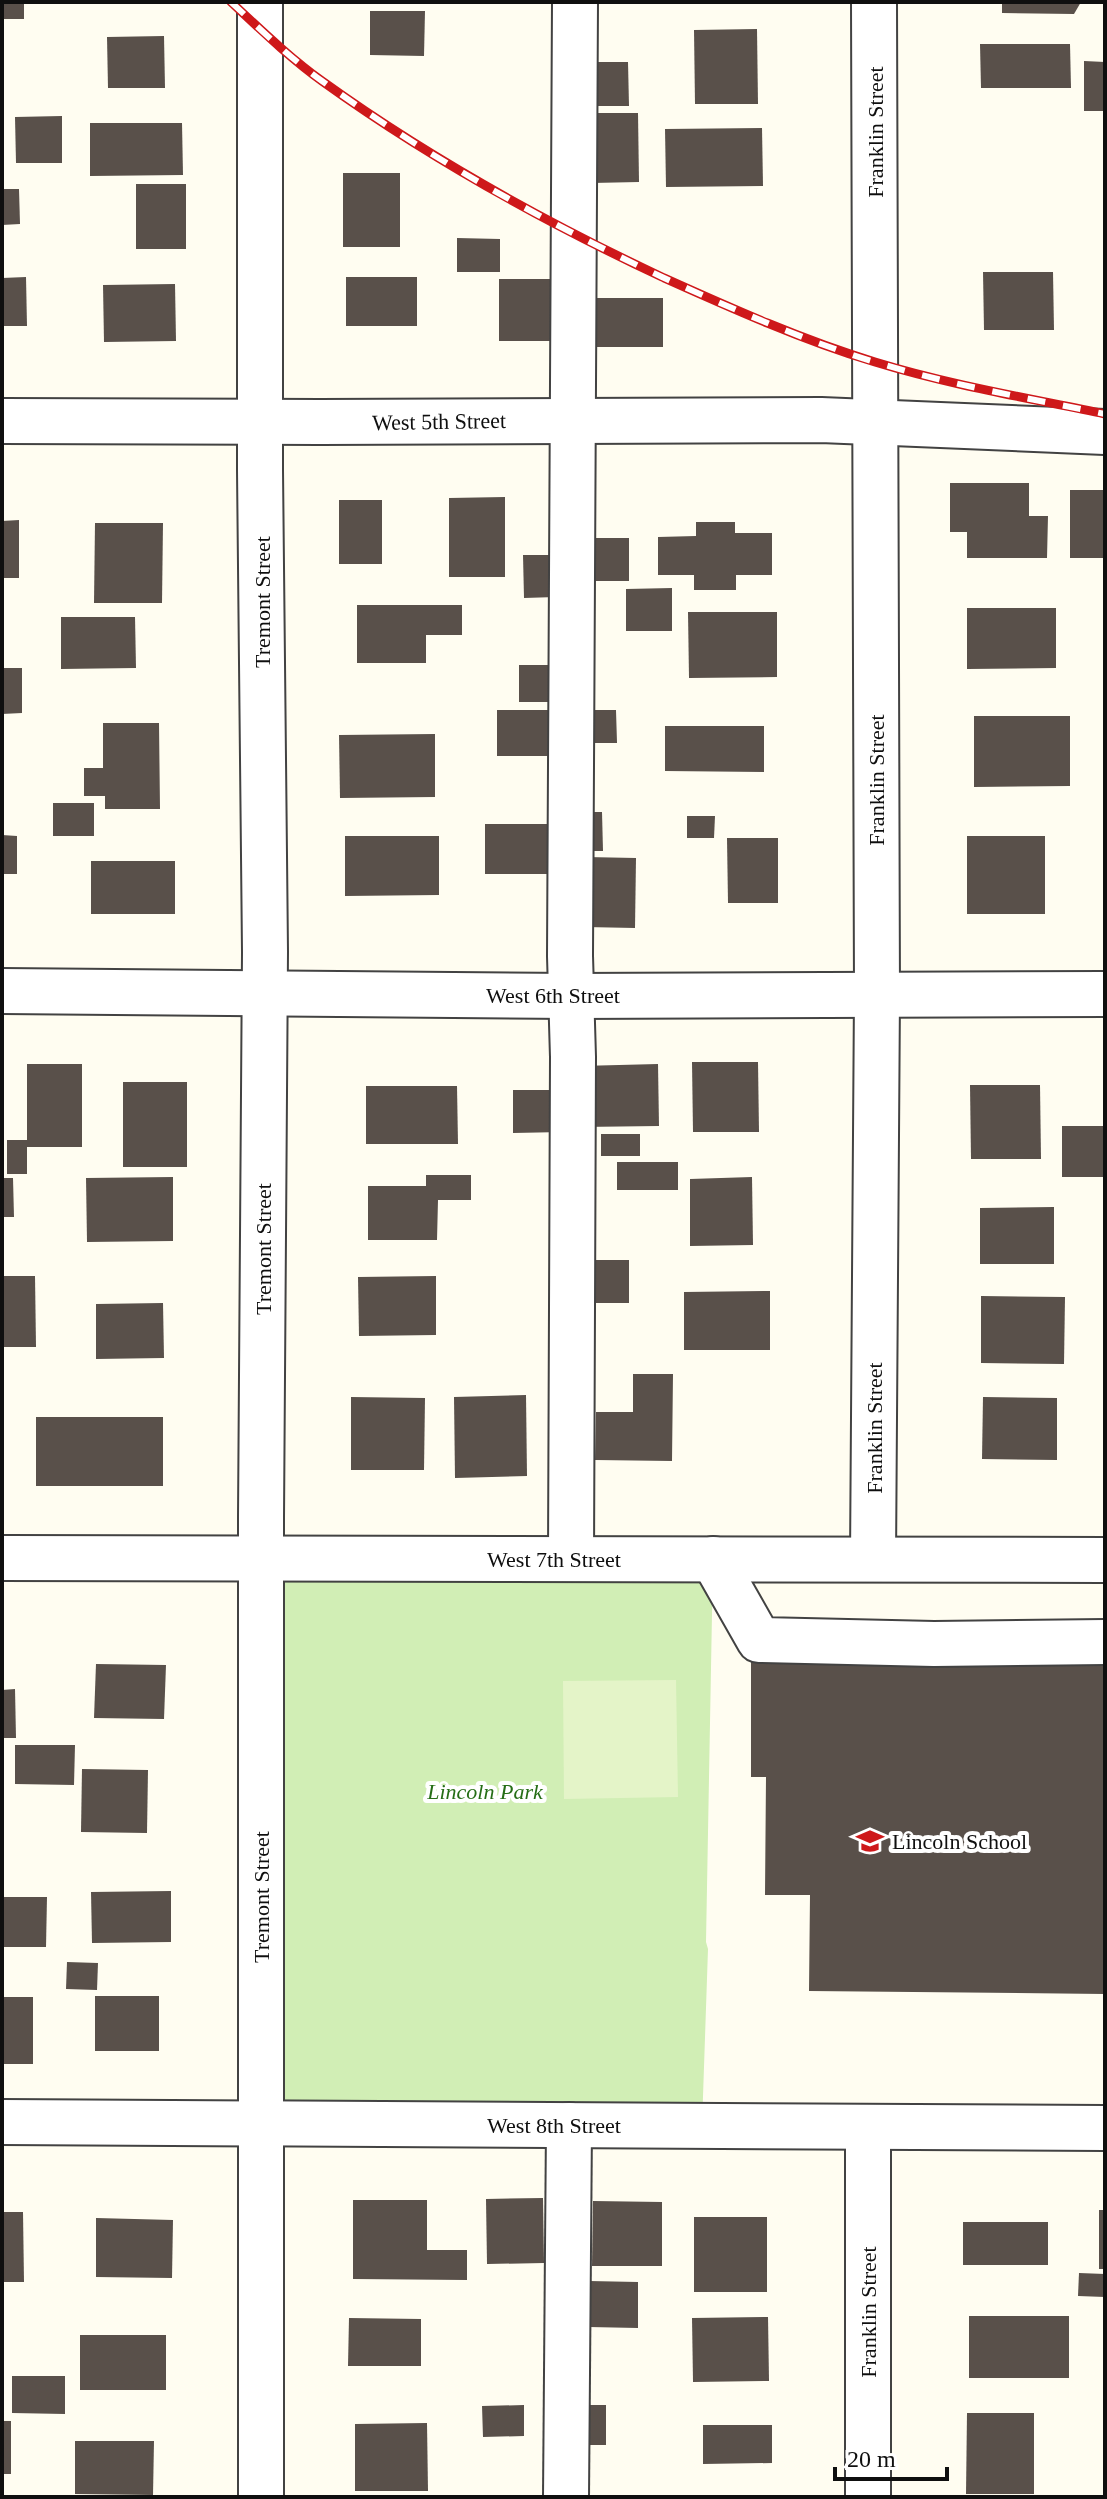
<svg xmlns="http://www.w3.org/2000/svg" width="1107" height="2499" font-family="Georgia,serif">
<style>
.green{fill:#d1eeb5}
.pitch{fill:#e4f4c8}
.building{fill:#59504a}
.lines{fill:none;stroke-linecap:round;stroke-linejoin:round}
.minor-casing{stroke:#424242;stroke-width:48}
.minor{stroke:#fff;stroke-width:44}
.rail-casing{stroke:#ce181a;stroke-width:9}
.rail{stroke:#fff;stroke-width:6;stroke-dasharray:18;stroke-linecap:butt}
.labels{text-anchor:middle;stroke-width:8;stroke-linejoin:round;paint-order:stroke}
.street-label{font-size:22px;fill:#0f0f0f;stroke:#fff}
.park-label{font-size:22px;font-style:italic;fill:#266e17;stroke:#fff}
.poi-label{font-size:22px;fill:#0f0f0f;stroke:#fff;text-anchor:start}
</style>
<rect width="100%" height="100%" fill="#fffdf1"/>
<polygon class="green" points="261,1559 713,1559 706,1942 708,1949 702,2126 261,2123"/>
<polygon class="pitch" points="676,1680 678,1797 564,1799 563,1681"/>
<g class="building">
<rect x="2" y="2" width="22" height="17"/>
<polygon points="1002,2 1081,2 1074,14 1002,13"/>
<polygon points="370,11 425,11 424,56 370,55"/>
<polygon points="757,29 758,104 695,104 694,30"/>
<polygon points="164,36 165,88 108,88 107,37"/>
<polygon points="980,44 1070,44 1071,88 981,88"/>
<polygon points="1084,61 1105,62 1105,111 1084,111"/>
<polygon points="594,62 628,62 629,106 595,106"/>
<polygon points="591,113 638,113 639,182 592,183"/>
<polygon points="62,116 62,163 16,163 15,117"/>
<polygon points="90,123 182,123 183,175 90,176"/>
<polygon points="762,128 763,186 666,187 665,129"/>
<rect x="343" y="173" width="57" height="74"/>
<rect x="136" y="184" width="50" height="65"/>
<polygon points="2,189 19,189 20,224 2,225"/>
<polygon points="457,238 500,239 500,272 457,272"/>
<polygon points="983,272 1053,272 1054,330 984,330"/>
<polygon points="26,277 27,326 2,326 2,278"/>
<rect x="346" y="277" width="71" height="49"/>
<rect x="499" y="279" width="51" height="62"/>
<polygon points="175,284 176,341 104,342 103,285"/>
<rect x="586" y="298" width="77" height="49"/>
<polygon points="950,483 1029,483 1029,516 1048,516 1047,558 967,558 967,532 950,532"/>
<rect x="1070" y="490" width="35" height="68"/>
<polygon points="505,497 505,577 449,577 449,498"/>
<rect x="339" y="500" width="43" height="64"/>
<polygon points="19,520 19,578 2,578 2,521"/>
<polygon points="696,522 735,522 735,533 772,533 772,575 736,575 736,590 694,590 694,575 658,575 658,537 696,536"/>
<polygon points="95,523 163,523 162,603 94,603"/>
<rect x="587" y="538" width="42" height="43"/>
<polygon points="523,555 555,555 556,597 524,598"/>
<polygon points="672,588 672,631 626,631 626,589"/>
<polygon points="357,605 462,605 462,635 426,635 426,663 357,663"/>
<polygon points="967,608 1056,608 1056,668 967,669"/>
<polygon points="688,612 777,612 777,677 689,678"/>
<polygon points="61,617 135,617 136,668 61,669"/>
<rect x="519" y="665" width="34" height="37"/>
<polygon points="2,668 22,668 22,713 2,714"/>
<rect x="497" y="710" width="54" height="46"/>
<polygon points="578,710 616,710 617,743 579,743"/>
<polygon points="974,716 1070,716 1070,786 974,787"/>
<polygon points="103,723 159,723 160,809 105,809 105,796 84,796 84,768 103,768"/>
<polygon points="665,726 764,726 764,772 665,771"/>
<polygon points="435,734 435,797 340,798 339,735"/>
<rect x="53" y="803" width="41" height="33"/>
<polygon points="578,812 602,812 603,851 579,851"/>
<polygon points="687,816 715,816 714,838 687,838"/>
<rect x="485" y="824" width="66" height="50"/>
<polygon points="2,835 17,836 17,874 2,874"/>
<polygon points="345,836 439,836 439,895 345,896"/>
<rect x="967" y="836" width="78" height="78"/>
<polygon points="727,838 778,838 778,903 728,903"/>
<polygon points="586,857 636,858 635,928 585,927"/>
<rect x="91" y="861" width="84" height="53"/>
<polygon points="692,1062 758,1062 759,1132 693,1132"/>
<polygon points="27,1064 82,1064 82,1147 27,1147 27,1174 7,1174 7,1140 27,1140"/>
<polygon points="658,1064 659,1126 581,1127 580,1066"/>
<rect x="123" y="1082" width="64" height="85"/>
<polygon points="970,1085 1040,1085 1041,1159 971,1159"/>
<polygon points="366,1086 457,1086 458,1144 366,1144"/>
<polygon points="513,1090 562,1090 563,1132 513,1133"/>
<rect x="1062" y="1126" width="43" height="51"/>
<rect x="601" y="1134" width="39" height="22"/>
<rect x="617" y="1162" width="61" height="28"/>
<polygon points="426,1175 471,1175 471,1200 438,1200 437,1240 368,1240 368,1186 426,1186"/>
<polygon points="173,1177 173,1241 87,1242 86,1178"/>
<polygon points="752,1177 753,1245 690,1246 690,1179"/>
<polygon points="2,1178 13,1178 14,1217 2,1217"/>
<polygon points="1054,1207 1054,1264 980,1264 980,1208"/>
<rect x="587" y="1260" width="42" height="43"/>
<polygon points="2,1276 35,1276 36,1347 2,1347"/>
<polygon points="436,1276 436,1335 359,1336 358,1277"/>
<polygon points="770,1291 770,1350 684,1350 684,1292"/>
<polygon points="981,1296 1065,1297 1064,1364 981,1363"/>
<polygon points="163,1303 164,1358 96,1359 96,1304"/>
<polygon points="633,1374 673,1374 672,1461 595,1460 596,1412 633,1412"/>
<polygon points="526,1395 527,1476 455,1478 454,1397"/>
<polygon points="351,1397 425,1398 424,1470 351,1470"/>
<polygon points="983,1397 1057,1398 1057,1460 982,1459"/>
<rect x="36" y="1417" width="127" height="69"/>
<polygon points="751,1653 1105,1657 1105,1994 809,1991 810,1895 765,1895 766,1777 751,1777"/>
<polygon points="96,1664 166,1665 164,1719 94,1718"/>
<polygon points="15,1689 16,1738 2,1738 2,1690"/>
<polygon points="15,1745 75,1745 74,1785 15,1784"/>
<polygon points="82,1769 148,1770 147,1833 81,1832"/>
<polygon points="171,1891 171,1942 92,1943 91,1892"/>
<polygon points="2,1897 47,1897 46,1947 2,1947"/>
<polygon points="67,1962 98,1963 97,1990 66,1989"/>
<rect x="95" y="1996" width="64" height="55"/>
<rect x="2" y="1997" width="31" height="67"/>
<polygon points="543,2198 544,2263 487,2264 486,2199"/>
<polygon points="353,2200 427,2200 427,2250 467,2250 467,2280 353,2279"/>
<polygon points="593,2201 662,2202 662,2266 592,2266"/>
<rect x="1099" y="2210" width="6" height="59"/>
<polygon points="2,2212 23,2212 24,2282 2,2282"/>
<rect x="694" y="2217" width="73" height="75"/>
<polygon points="96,2218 173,2220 172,2278 96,2277"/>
<rect x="963" y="2222" width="85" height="43"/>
<polygon points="1079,2273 1105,2274 1105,2297 1078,2296"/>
<polygon points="589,2281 638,2282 638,2328 589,2327"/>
<rect x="969" y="2316" width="100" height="62"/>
<polygon points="768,2317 769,2381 693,2382 692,2318"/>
<polygon points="349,2318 421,2319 421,2366 348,2366"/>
<rect x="80" y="2335" width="86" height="55"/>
<polygon points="12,2376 65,2376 65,2414 12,2413"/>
<polygon points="524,2405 524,2436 483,2437 482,2406"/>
<rect x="575" y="2405" width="31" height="40"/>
<polygon points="967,2413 1034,2413 1034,2494 966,2494"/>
<rect x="2" y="2421" width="9" height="53"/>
<polygon points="427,2423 428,2491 355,2491 355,2424"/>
<polygon points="703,2425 772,2425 772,2463 703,2464"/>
<polygon points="75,2441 154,2441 153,2495 75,2494"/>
</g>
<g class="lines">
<g class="minor-casing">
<g id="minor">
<polyline points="260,2 260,470 265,952 261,1517 261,2497"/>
<polyline points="2,421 320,422 821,420 1105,432"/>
<polyline points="2,991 571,996 1105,994"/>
<polyline points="2,1558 1105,1560"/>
<polyline points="571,1559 573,1057 570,956 575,2"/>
<polyline points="713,1559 759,1640 934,1644 1105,1642"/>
<polyline points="873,1559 877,994 874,2"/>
<polyline points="2,2122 1105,2128"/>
<polyline points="868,2127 868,2497"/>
<polyline points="566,2497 569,2125"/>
</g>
</g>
<use href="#minor" class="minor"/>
<g class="rail-casing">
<path id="rail" d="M231 2C260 29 290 58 322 81 429 158 543 221 662 277 731 308 802 340 875 362 950 385 1028 398 1105 414"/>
</g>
<use href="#rail" class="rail"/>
</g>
<defs>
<g id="school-bare" transform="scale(2.16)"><path d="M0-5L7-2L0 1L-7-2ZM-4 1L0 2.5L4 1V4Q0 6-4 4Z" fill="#ce181a" stroke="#fff" stroke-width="2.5" paint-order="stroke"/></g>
</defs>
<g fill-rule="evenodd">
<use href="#school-bare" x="870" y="1841"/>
</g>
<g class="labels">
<g class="street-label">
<text transform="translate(875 132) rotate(-90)" y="8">Franklin Street</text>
<text transform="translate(439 421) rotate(-1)" y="8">West 5th Street</text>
<text transform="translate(262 602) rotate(-90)" y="8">Tremont Street</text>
<text transform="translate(876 780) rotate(-90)" y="8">Franklin Street</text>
<text x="553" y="1003">West 6th Street</text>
<text transform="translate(263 1249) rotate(-90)" y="8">Tremont Street</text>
<text transform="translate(874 1428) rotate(-90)" y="8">Franklin Street</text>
<text x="554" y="1567">West 7th Street</text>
<text transform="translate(261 1897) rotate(-90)" y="8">Tremont Street</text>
<text x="554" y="2133">West 8th Street</text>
<text transform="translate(868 2312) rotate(-90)" y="8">Franklin Street</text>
</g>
<g class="park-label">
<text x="485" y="1799">Lincoln Park</text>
</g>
<g class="poi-label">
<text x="892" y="1849">Lincoln School</text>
</g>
</g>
<rect width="1107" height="2499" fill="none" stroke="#0f0f0f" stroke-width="8"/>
<path d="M835 2467v12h112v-12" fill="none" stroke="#0f0f0f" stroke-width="4"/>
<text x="847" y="2467" font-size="24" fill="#0f0f0f" stroke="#ffffff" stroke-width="6" paint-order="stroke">20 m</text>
</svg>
